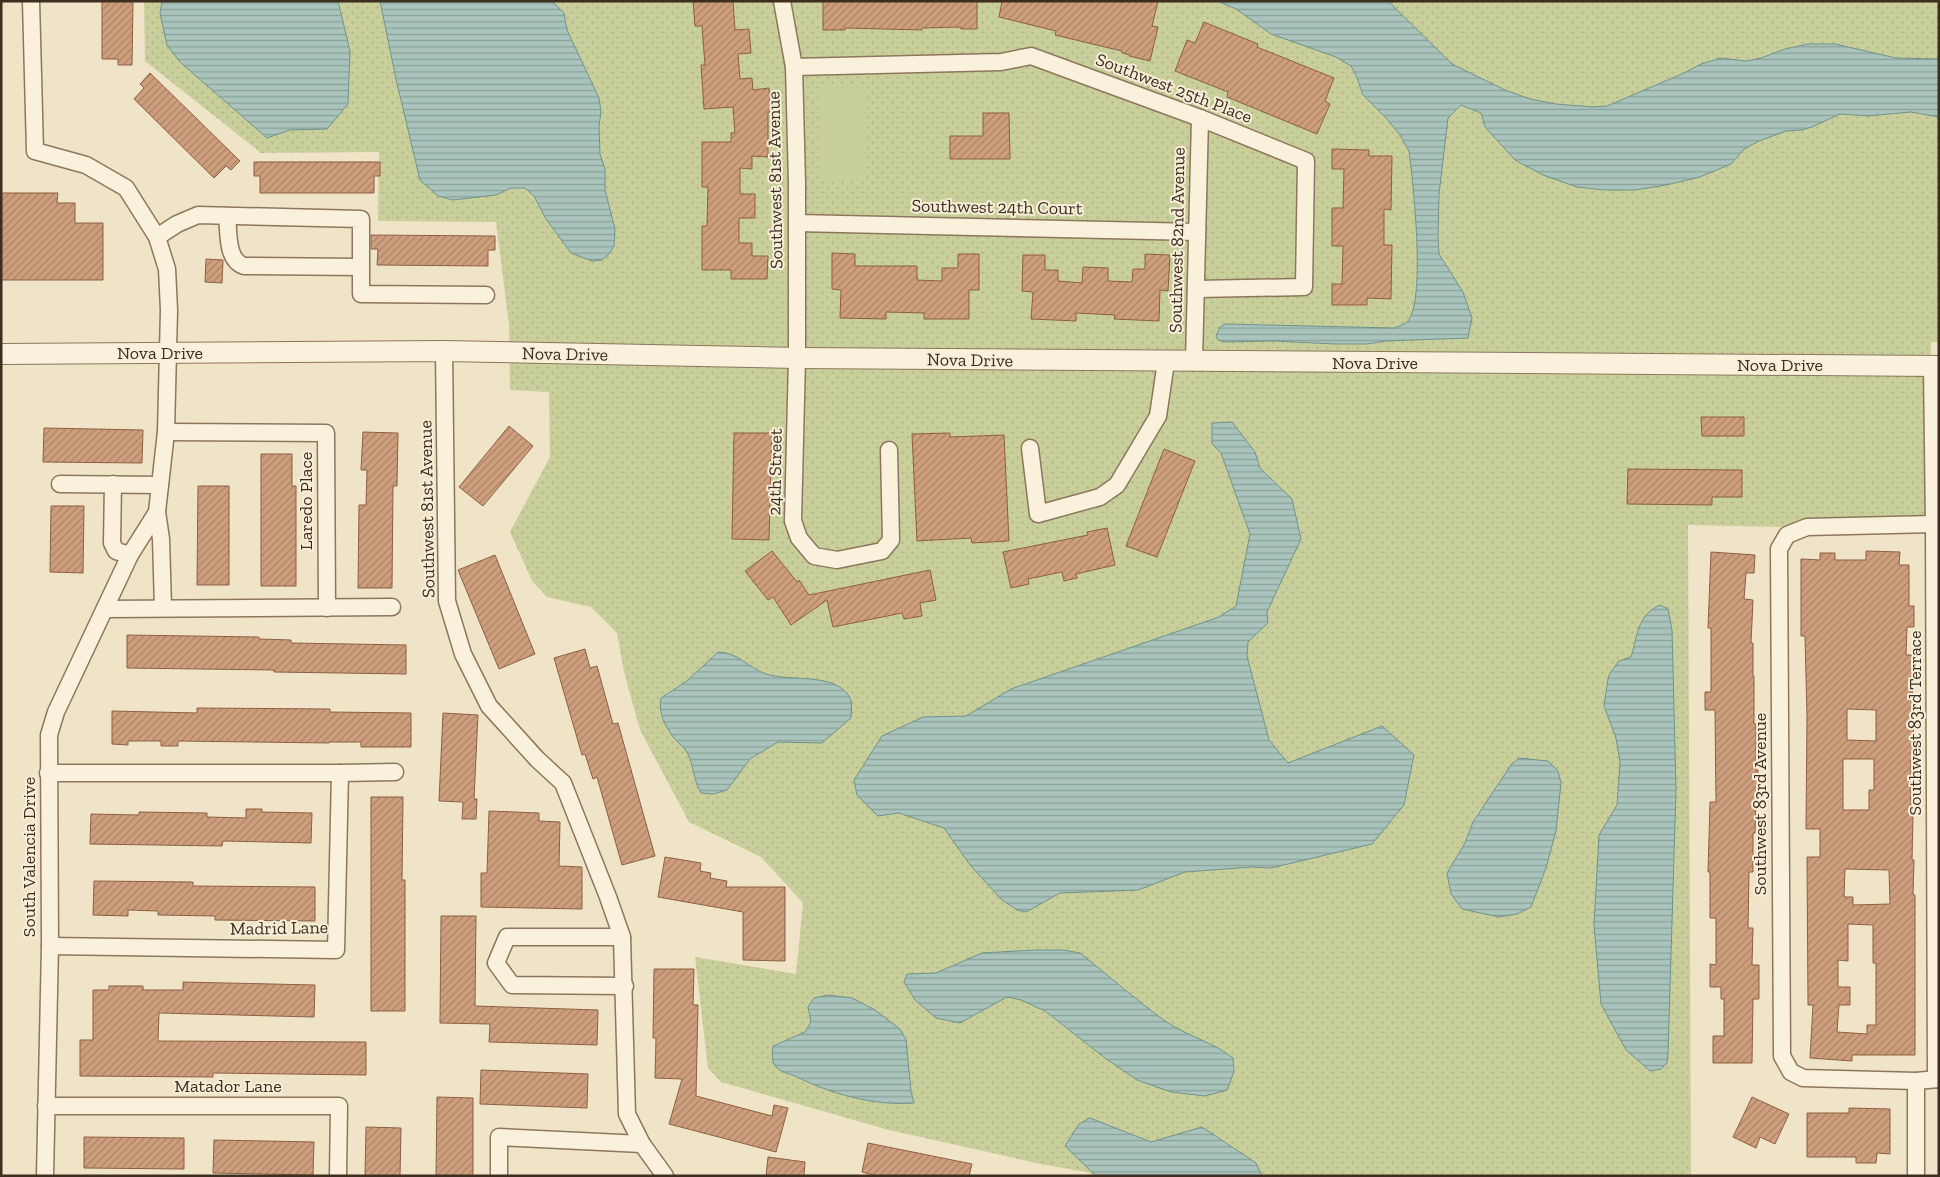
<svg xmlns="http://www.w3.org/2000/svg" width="1940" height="1177" font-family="'Zilla Slab',serif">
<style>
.grass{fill:url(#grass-dots)}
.green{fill:#c9cf9b}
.water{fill:url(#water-rules);stroke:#6f938a}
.building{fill:url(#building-hatch);stroke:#8d5f41;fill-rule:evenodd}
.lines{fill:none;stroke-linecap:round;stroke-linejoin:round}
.minor-casing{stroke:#8d765c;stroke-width:19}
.tertiary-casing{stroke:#8d765c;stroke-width:22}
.minor{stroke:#faf1dc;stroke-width:16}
.tertiary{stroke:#faf1dc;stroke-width:20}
.labels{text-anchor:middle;stroke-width:4;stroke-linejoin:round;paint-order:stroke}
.street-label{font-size:18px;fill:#3d2e20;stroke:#f7eed8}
</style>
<defs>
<pattern id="grass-dots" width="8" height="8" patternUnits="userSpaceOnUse" patternTransform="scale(1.25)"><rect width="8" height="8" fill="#c9cf9b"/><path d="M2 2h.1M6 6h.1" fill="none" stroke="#aeb285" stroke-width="1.8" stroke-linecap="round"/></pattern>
<pattern id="water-rules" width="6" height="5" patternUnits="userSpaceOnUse" patternTransform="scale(1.25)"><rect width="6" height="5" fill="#a9c4bc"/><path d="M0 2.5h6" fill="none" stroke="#8ba098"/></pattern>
<pattern id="building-hatch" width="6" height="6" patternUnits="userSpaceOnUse" patternTransform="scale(1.25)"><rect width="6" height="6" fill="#cf9f7d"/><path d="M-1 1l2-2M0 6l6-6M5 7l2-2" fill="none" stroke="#a98266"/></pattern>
</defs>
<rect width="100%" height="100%" fill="#f0e4c8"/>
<polygon class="grass" points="144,1 1939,1 1939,342 1931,342 1929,530 1688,525 1691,1176 1096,1176 1086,1172 1041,1164 889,1130 721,1082 708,1068 695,957 796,974 803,903 761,857 689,822 640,730 624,672 617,633 591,607 547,597 532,581 510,532 550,457 549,392 510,390 509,325 496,222 378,221 379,152 261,153 145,61"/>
<polygon class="green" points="820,87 867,87 866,180 819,179"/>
<g class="water">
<polygon points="162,1 338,1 350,51 348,104 327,129 290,130 267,138 180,62 167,45 160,13"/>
<polygon points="380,1 552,1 564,13 567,30 599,98 601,112 599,126 600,154 605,169 605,190 615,229 614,246 609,254 602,260 592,261 571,253 546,219 534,196 525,188 511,188 496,195 453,200 438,196 420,180 396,79"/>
<path d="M1217 1H1388L1452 64 1505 90 1530 99 1556 104 1593 107 1607 106 1684 73 1701 64 1721 58 1746 61 1761 58 1785 49 1808 44H1835L1896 58 1939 59V117L1911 112 1868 116 1840 114 1812 127 1802 130 1786 131 1759 141 1744 149 1731 164 1700 177 1666 185 1635 190H1604L1577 187 1543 175 1515 160 1485 127 1481 113 1461 105 1448 118 1439 194 1438 237 1439 254 1463 292 1472 318 1468 338 1386 341 1367 344H1335L1275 341 1225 342 1218 340 1216 336 1220 327 1225 324 1394 328C1399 326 1404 325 1408 321 1426 298 1413 182 1409 151L1400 135 1386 118 1363 95 1356 75 1351 66 1336 57 1271 34 1236 9Z"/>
<polygon points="1232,422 1255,452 1260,468 1292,499 1301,539 1267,612 1268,623 1248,642 1247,656 1269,740 1288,763 1382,726 1414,755 1404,805 1372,844 1271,868 1252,867 1185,872 1138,890 1060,893 1026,912 1017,910 1001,899 970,865 944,828 899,813 878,816 857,795 854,780 882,736 923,717 966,716 1011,689 1219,617 1236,606 1250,534 1221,453 1212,444 1212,423"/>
<path d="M1660 605 1668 609 1672 630 1676 789 1668 1054 1667 1063 1661 1069 1650 1071 1626 1050 1601 1004 1594 925 1599 835 1617 805 1620 762 1616 738 1604 706 1608 679 1610 673 1619 661 1631 657C1638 635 1637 615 1660 605Z"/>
<path d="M718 652C737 652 749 668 766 674 790 682 833 672 849 696 853 702 851 712 851 718L822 743 778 742 750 759 727 790 713 794 701 793C693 780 694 765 687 752 684 747 678 743 674 738 665 726 658 713 661 698L687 681Z"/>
<polygon points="1519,758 1548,761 1558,771 1561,783 1556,831 1546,868 1531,907 1517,914 1499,917 1462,909 1451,894 1447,873 1465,843 1473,822 1511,765"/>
<path d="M1034 950H1064L1080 953C1109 976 1136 1000 1165 1021 1187 1036 1213 1042 1233 1058L1234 1072 1227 1090 1205 1096 1171 1092 1137 1080 1105 1058 1045 1011 1021 1000 1007 997 960 1023 936 1018 915 1000 904 982 907 974 936 973 982 953Z"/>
<path d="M828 995 852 998 875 1010 900 1029 906 1040 911 1091 914 1103C874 1106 831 1094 795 1076 790 1074 781 1072 777 1068 771 1062 772 1054 773 1046L805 1032 811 1022 808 1007 814 998Z"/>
<polygon points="1090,1118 1151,1142 1202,1127 1256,1163 1262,1176 1096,1176 1065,1146 1079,1124"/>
</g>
<g class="building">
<polygon points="102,1 133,1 132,65 118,65 118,59 102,59"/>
<polygon points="693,1 733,1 735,30 749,29 751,53 738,54 740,79 752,78 753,90 769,88 771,112 768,112 768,157 752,156 752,169 740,168 740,194 755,194 755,218 739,218 739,243 752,243 752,256 768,256 767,279 731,279 731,270 702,270 702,226 707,226 708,187 702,187 702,142 731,142 731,133 735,133 733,107 704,109 701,65 705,65 702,26 695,26"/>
<polygon points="823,1 977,1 977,29 961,29 961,27 922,28 922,30 845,28 845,30 823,30"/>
<polygon points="1002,1 1158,1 1152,26 1158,27 1150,61 1129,56 1130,55 1122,53 1122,51 1055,35 1056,31 999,17"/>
<polygon points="1204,22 1258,44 1257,47 1334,78 1325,101 1330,104 1317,134 1227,97 1228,92 1175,71 1187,40 1195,43"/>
<polygon points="150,73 240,161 231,170 226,166 214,178 134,99 144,88 140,84"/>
<polygon points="983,113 1009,113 1010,159 950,159 950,136 983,136"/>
<polygon points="1332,149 1369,150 1369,156 1392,156 1391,210 1384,209 1384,245 1392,245 1391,299 1367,298 1367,305 1332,305 1332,284 1342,284 1343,246 1332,246 1332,208 1343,208 1344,169 1332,169"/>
<polygon points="254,162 380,162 380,176 374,176 374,193 260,193 260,176 254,176"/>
<polygon points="1,193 58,193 57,203 75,203 75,223 103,223 103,280 1,280"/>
<polygon points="371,235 495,236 495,250 488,250 488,266 377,265 378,249 371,249"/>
<polygon points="832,253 855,254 855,266 917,266 917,280 942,281 942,268 958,268 958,254 979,254 979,290 969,290 969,319 924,319 924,313 886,312 886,319 840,318 841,290 832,289"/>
<polygon points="1145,254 1170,255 1168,291 1160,290 1159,321 1114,319 1115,315 1076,313 1076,321 1031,319 1033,292 1022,291 1023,255 1045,255 1045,270 1058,270 1058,281 1082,283 1083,267 1108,268 1108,281 1132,282 1133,269 1145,269"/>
<polygon points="206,259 223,260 222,283 205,282"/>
<polygon points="1701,417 1744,417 1744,436 1702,436"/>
<polygon points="509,426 533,446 483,506 459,487"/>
<polygon points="44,428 143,430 142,463 43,462"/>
<polygon points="363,432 398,433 397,486 393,486 392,588 358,588 359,505 366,505 367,470 361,470"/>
<polygon points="734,433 772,433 769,540 732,539"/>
<polygon points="950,433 950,437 1004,435 1009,541 972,543 971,538 917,541 912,434"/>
<polygon points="1164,449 1195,461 1157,557 1126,546"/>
<polygon points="261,454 292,454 292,486 296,486 296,586 261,586"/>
<polygon points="1628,469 1742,470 1742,497 1712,497 1712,505 1627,504"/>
<polygon points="198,486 229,486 229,585 197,585"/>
<polygon points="51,506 84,506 83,573 50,572"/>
<polygon points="1107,528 1115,565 1076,574 1077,578 1064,581 1062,572 1028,579 1029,584 1011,588 1003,552 1088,535 1087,532"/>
<polygon points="772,551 797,582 799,580 809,595 930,570 936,600 920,603 922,616 904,619 902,613 833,627 827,600 791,625 773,597 768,600 745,571"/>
<path d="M1866 551 1900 552 1899 565H1909V606H1914V627H1907L1906 655H1915V674H1912L1914 760H1911V815H1913L1912 860H1914L1913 895H1915V1055H1852V1061L1810 1058 1813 1005H1808L1807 857H1820V829H1806L1807 717 1805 636H1801V559L1820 560V553H1835V560H1866ZM1847 709 1876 710V741L1847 740ZM1843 759H1874V790H1869V810H1843ZM1845 869 1889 870 1890 904 1853 905V897H1844ZM1848 924 1873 925V963H1876V1025H1867V1034L1837 1032 1839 1005H1850V987H1838V960L1848 961Z"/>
<polygon points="1711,552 1755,555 1754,573 1746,573 1744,599 1753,600 1751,643 1753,643 1753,676 1754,676 1754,724 1756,724 1756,770 1758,770 1758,791 1756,791 1755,833 1753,833 1753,872 1749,872 1748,928 1753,928 1752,965 1759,965 1759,999 1753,999 1752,1063 1713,1063 1713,1036 1724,1036 1724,999 1721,999 1721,987 1710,987 1710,964 1716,965 1716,918 1710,918 1710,872 1708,872 1710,802 1716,802 1715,710 1705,710 1705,692 1711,692 1711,628 1708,628"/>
<polygon points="495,555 535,654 499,669 458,570"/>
<polygon points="127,635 259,637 259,639 291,640 291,643 406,645 406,674 274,672 274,670 127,668"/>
<polygon points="585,649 590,668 597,666 613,724 618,723 655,856 622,865 597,777 593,779 585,754 582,755 554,658"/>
<polygon points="197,708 330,709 330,712 411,713 411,747 361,747 361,742 329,742 329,743 178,741 178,746 161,746 161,741 128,741 128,745 112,744 112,711 197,713"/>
<polygon points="443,713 478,715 474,799 477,799 476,819 462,819 463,802 439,801"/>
<polygon points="371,797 403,797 402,880 405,880 405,1011 371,1011"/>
<polygon points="246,809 262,809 262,812 312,813 311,843 223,841 222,846 90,844 91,814 139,815 139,812 207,813 207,817 246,818"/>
<polygon points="489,811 539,813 539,821 560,822 559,866 582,867 582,909 481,907 481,873 487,873"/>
<polygon points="665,857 701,863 700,871 711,873 710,878 727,881 726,887 785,887 785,961 743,960 743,912 658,897"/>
<polygon points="94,881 193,882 193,886 315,887 315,921 215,920 215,916 158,915 158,911 128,910 128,916 93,915"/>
<polygon points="441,916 476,916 475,1006 598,1010 597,1045 489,1042 490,1024 440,1023"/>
<polygon points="654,969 694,969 693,1005 698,1005 696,1096 772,1116 774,1105 788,1108 776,1152 669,1124 682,1079 655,1078 656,1038 653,1038"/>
<polygon points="183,982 315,985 314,1017 159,1013 158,1041 366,1042 366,1075 213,1073 213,1077 80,1076 80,1040 93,1040 93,990 109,990 109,986 143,986 143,990 183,990"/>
<polygon points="481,1070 588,1074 587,1108 480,1104"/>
<polygon points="437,1097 473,1098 473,1176 436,1176"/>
<polygon points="1752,1097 1789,1114 1775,1144 1760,1137 1756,1148 1733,1137"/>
<polygon points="1849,1108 1890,1109 1890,1154 1877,1153 1876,1163 1856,1163 1856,1157 1807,1157 1807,1113 1849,1113"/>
<polygon points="366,1127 401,1128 400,1176 365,1176"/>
<polygon points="84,1137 184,1138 184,1169 84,1168"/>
<polygon points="214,1140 314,1142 313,1175 213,1173"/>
<polygon points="868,1143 972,1164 969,1176 878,1176 862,1172"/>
<polygon points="768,1157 805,1162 804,1176 766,1176"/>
</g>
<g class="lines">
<g class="minor-casing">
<g id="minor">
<polyline points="31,1 35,151 86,165 126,188 157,237 167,269 169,310 166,432 157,512 130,555 56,712 49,735 50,946 45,1176"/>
<polyline points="782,1 794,67 797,183 797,358 793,521 799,538 814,556 837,560 882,551 891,540 889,450"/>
<polyline points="794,67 1001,62 1031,56 1200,118 1306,161 1304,287 1196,289"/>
<path d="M227 216C229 232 226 260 244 266L361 267"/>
<polyline points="797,223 1197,232"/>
<polyline points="157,237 177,224 198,215 361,219 361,294 486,295"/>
<polyline points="444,351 447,601 463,654 489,706 537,759 563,783 608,897 622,937 627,1114 642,1144 665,1176"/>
<polyline points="1194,362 1200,118"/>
<polyline points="1932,366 1934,524 1936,1079"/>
<polyline points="166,432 326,433 327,608"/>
<polyline points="1030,448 1038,514 1100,497 1117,485 1158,416 1166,362"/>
<polyline points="60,484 160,485"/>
<polyline points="113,484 112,543 116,551 130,555"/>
<polyline points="157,512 161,539 163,608"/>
<polyline points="1934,524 1807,527 1787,535 1779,549 1782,1056 1791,1072 1803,1078 1916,1081 1939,1079"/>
<polyline points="106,609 392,607"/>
<polyline points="48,773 340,773 395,772"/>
<polyline points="622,937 507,937 496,963 512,985 625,986"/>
<polyline points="50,946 336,950 340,773"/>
<polyline points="46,1106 339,1106 338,1176"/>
<polyline points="499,1176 499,1137 642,1144"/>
<polyline points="1916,1176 1916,1081"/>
</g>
</g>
<g class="tertiary-casing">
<polyline id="tertiary" points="1,354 444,351 797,358 1939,366"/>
</g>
<use href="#minor" class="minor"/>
<use href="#tertiary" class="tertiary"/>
</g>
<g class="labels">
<g class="street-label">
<text transform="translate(1174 88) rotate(21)" y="6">Southwest 25th Place</text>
<text transform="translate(775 180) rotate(-91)" y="6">Southwest 81st Avenue</text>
<text transform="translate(997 207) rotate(1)" y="6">Southwest 24th Court</text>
<text transform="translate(1177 240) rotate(-89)" y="6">Southwest 82nd Avenue</text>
<text x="160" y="359">Nova Drive</text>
<text transform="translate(565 354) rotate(1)" y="6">Nova Drive</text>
<text transform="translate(970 360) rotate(1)" y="6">Nova Drive</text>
<text x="1375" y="369">Nova Drive</text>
<text x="1780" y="371">Nova Drive</text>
<text transform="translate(775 472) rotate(-89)" y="6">24th Street</text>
<text transform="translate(306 501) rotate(-90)" y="6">Laredo Place</text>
<text transform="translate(427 509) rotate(-91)" y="6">Southwest 81st Avenue</text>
<text transform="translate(1915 723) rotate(-90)" y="6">Southwest 83rd Terrace</text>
<text transform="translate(1760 804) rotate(-90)" y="6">Southwest 83rd Avenue</text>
<text transform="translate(29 857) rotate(-90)" y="6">South Valencia Drive</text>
<text transform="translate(279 928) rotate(-1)" y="6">Madrid Lane</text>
<text x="228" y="1092">Matador Lane</text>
</g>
</g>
<rect width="1940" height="1177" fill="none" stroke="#3d2e20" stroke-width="5"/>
</svg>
